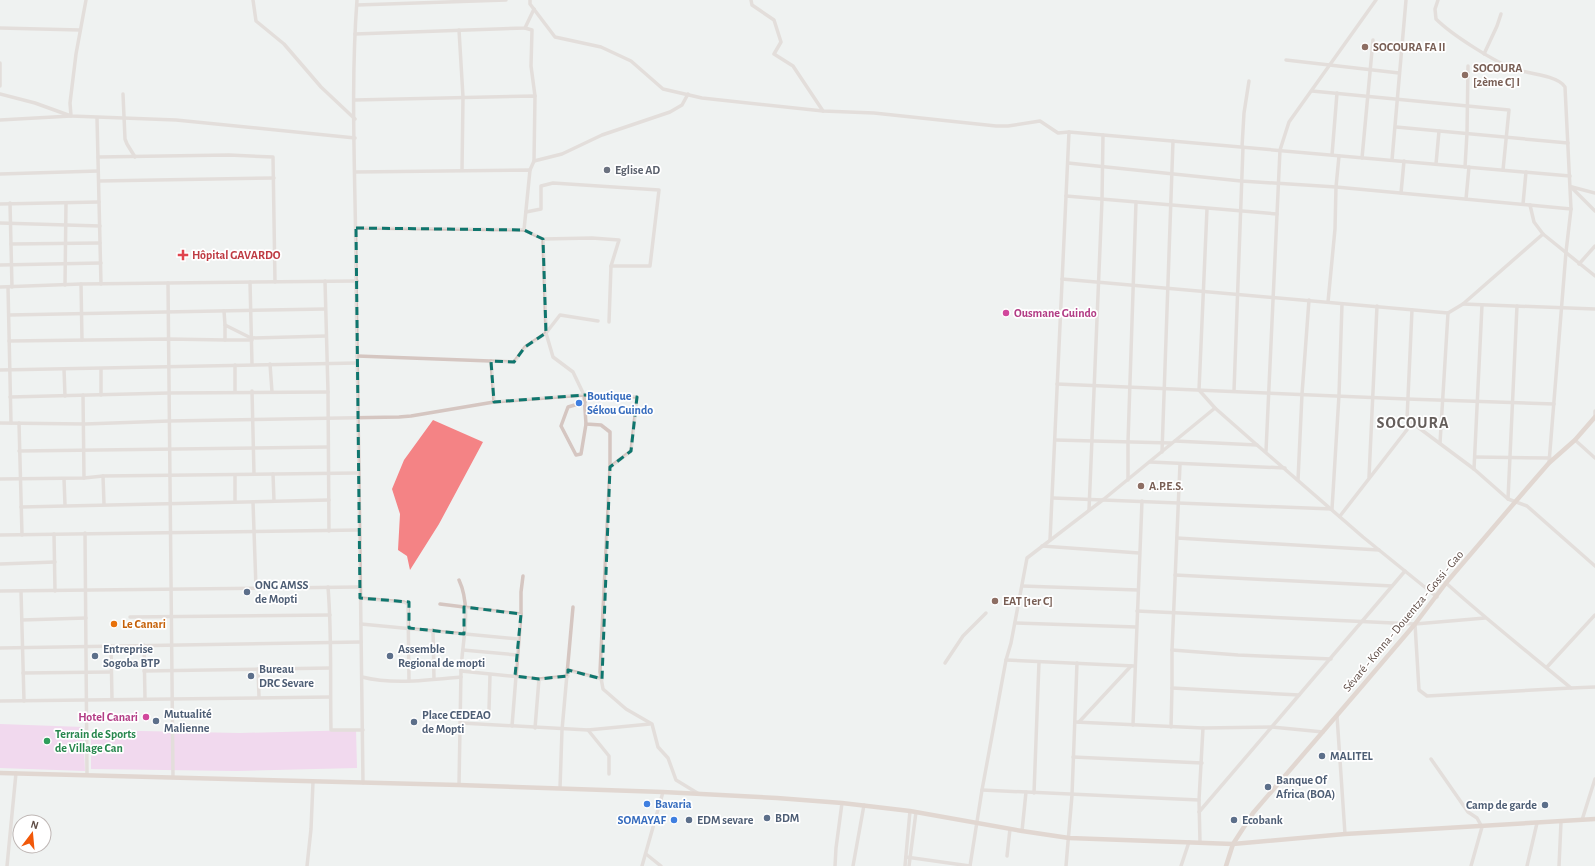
<svg xmlns="http://www.w3.org/2000/svg" width="1595" height="866" font-family="'Alegreya Sans',sans-serif">
<style>
.green{fill:#f3baea}
.water{fill:#f48385}
.lines{fill:none;stroke-linecap:round;stroke-linejoin:round}
.minor{stroke:#d5c6c1;stroke-width:3.5}
.major{stroke:#d0b6ac;stroke-width:4.5}
.marked{fill:none;stroke:#0f766e;stroke-width:3;stroke-dasharray:8 5;stroke-linejoin:round}
.education-dot{fill:#8d6e63;stroke:#fff;stroke-width:1.5}
.worship-dot{fill:#6b7280;stroke:#fff;stroke-width:1.5}
.health-dot{fill:#e0444e;stroke:#fff;stroke-width:1.5}
.hotel-dot{fill:#d1479c;stroke:#fff;stroke-width:1.5}
.shop-dot{fill:#3f7fe0;stroke:#fff;stroke-width:1.5}
.service-dot{fill:#5c6f8a;stroke:#fff;stroke-width:1.5}
.food-dot{fill:#e8710a;stroke:#fff;stroke-width:1.5}
.leisure-dot{fill:#2e9e5b;stroke:#fff;stroke-width:1.5}
.labels{text-anchor:middle;stroke-width:3.5;stroke-linejoin:round;paint-order:stroke}
.education-label{font-size:12px;font-weight:bold;fill:#785e54;stroke:#fff;text-anchor:start}
.worship-label{font-size:12px;font-weight:bold;fill:#5b616d;stroke:#fff;text-anchor:start}
.health-label{font-size:12px;font-weight:bold;fill:#be3a42;stroke:#fff;text-anchor:start}
.hotel-label{font-size:12px;font-weight:bold;fill:#b23c85;stroke:#fff;text-anchor:start}
.shop-label{font-size:12px;font-weight:bold;fill:#366cbe;stroke:#fff;text-anchor:start}
.service-label{font-size:12px;font-weight:bold;fill:#4e5e75;stroke:#fff;text-anchor:start}
.street-label{font-size:12px;fill:#5e4c45;stroke:#fff}
.food-label{font-size:12px;font-weight:bold;fill:#c56008;stroke:#fff;text-anchor:start}
.leisure-label{font-size:12px;font-weight:bold;fill:#27864d;stroke:#fff;text-anchor:start}
.district-label{font-size:16px;font-weight:bold;letter-spacing:1px;fill:#655e5b;stroke:#fff}
</style>
<rect width="100%" height="100%" fill="#eff2f1"/>
<g class="green">
<polygon points="0,724 83,727 85,771 0,768"/>
<polygon points="91,730 240,733 356,730 357,768 237,771 91,769"/>
</g>
<polygon class="water" points="433,420 483,442 439,524 410,570 407,556 398,550 400,514 392,489 404,460"/>
<g class="lines">
<g class="minor">
<polyline points="253,0 256,21 284,44 321,87 355,119"/>
<path d="M357 0C350 93 356 187 356 279 358 447 362 615 363 783"/>
<polyline points="530,0 530,4 555,37 601,47 631,61 663,89 702,98 823,111 874,113 996,126 1008,126 1040,121 1058,133 1069,132 1570,176"/>
<polyline points="751,0 752,5 774,20 781,42 774,54 793,66 823,111"/>
<path d="M1438 0 1435 9 1436 19C1452 35 1496 63 1517 70 1528 73 1559 76 1565 87L1571 209 1566 252 1549 463"/>
<polyline points="357,5 506,0"/>
<polyline points="0,28 80,30"/>
<polyline points="525,28 532,30 531,66 535,96"/>
<polyline points="459,30 463,97 462,170"/>
<polyline points="355,34 525,28 534,9"/>
<polyline points="1484,54 1497,26 1501,14"/>
<polyline points="1286,60 1399,73"/>
<polyline points="0,63 0,86"/>
<polyline points="1312,91 1509,110 1503,170"/>
<polyline points="0,94 35,103 71,116 176,120 355,138"/>
<polyline points="123,94 125,139 127,144 135,157"/>
<polyline points="355,100 535,96 534,161 530,170"/>
<polyline points="97,118 101,284"/>
<polyline points="0,120 71,116 70,103 76,54 86,0"/>
<polyline points="1396,127 1568,143"/>
<polyline points="1242,147 1244,113 1249,81"/>
<polyline points="1332,155 1337,93"/>
<polyline points="98,157 229,155 273,157 275,282"/>
<polyline points="1362,158 1373,40"/>
<polyline points="1392,160 1406,0"/>
<polyline points="534,161 562,154 602,135 670,112 682,105 688,94"/>
<polyline points="1068,163 1241,181 1336,187 1571,209"/>
<polyline points="1436,164 1439,131"/>
<polyline points="1465,167 1467,133 1468,66"/>
<polyline points="355,172 530,170 524,230 356,228"/>
<polyline points="0,174 98,171"/>
<polyline points="99,181 274,178"/>
<polyline points="1571,187 1595,211"/>
<polyline points="1572,187 1595,193"/>
<polyline points="1401,193 1404,161"/>
<polyline points="1066,196 1277,214"/>
<polyline points="1466,199 1469,167"/>
<polyline points="10,203 12,287"/>
<polyline points="0,204 99,202"/>
<polyline points="1523,204 1526,172"/>
<polyline points="1530,205 1534,222 1543,234 1595,276"/>
<polyline points="1207,209 1199,390 1215,408 1257,445 1363,537 1437,597"/>
<polyline points="526,212 541,209 541,186 553,183 659,190 650,266 611,266 609,322"/>
<polyline points="0,223 100,226"/>
<polyline points="524,230 543,239 546,333 553,357 573,372 584,395 586,424 601,425 610,432 610,467"/>
<polyline points="543,239 592,238 619,240 611,266"/>
<polyline points="11,244 100,243"/>
<polyline points="1579,264 1595,246"/>
<polyline points="0,265 101,263"/>
<polyline points="1062,279 1448,313 1463,304 1543,234"/>
<polyline points="325,281 328,392 329,531"/>
<polyline points="250,282 252,364"/>
<polyline points="168,283 173,777"/>
<polyline points="81,284 82,340"/>
<polyline points="65,285 66,203"/>
<polyline points="0,287 81,284 357,281"/>
<polyline points="8,287 11,423"/>
<polyline points="1328,302 1335,229 1336,187 1339,156"/>
<polyline points="1463,304 1595,309"/>
<polyline points="1412,310 1407,419 1474,469 1508,499 1527,506 1595,566"/>
<polyline points="224,311 225,325"/>
<polyline points="9,315 325,309"/>
<polyline points="225,340 252,340"/>
<polyline points="9,341 169,339 225,340 225,325 251,338 326,336"/>
<polyline points="357,356 514,362 525,347 546,333 560,315 598,321"/>
<polyline points="491,361 494,402"/>
<polyline points="270,364 272,392"/>
<polyline points="235,365 235,392"/>
<polyline points="64,369 65,396"/>
<polyline points="101,369 101,395"/>
<polyline points="0,370 357,363"/>
<polyline points="1057,384 1407,399 1554,404"/>
<polyline points="252,391 254,474"/>
<polyline points="1234,391 1243,147"/>
<polyline points="83,395 84,478"/>
<polyline points="10,397 169,393 328,392"/>
<polyline points="585,402 568,407 561,426 576,455 581,454 586,424"/>
<polyline points="1595,418 1595,411"/>
<polyline points="0,423 85,424 169,421 399,417 411,416 494,402 584,395 637,397 631,451 610,467 600,672 603,689 626,709 652,724 658,747 668,758 676,780 699,794"/>
<polyline points="19,423 22,535"/>
<polyline points="1055,440 1171,443"/>
<polyline points="1575,440 1595,458"/>
<polyline points="1175,441 1257,445"/>
<polyline points="1440,443 1448,313"/>
<polyline points="19,451 328,447"/>
<polyline points="1266,451 1280,150 1289,122 1376,0"/>
<polyline points="1162,452 1173,141"/>
<polyline points="1475,457 1550,458"/>
<polyline points="1150,462 1285,468"/>
<polyline points="1474,469 1482,305"/>
<polyline points="273,474 274,501"/>
<polyline points="235,475 235,502"/>
<polyline points="103,476 104,504"/>
<polyline points="1369,477 1377,306"/>
<polyline points="0,479 84,478 103,476 358,473"/>
<polyline points="64,479 65,505"/>
<polyline points="1128,480 1128,442 1136,202"/>
<polyline points="1298,480 1302,394 1309,300"/>
<polyline points="1053,498 1332,509 1339,395 1342,304"/>
<polyline points="1508,499 1517,306"/>
<polyline points="253,502 256,588"/>
<polyline points="21,507 329,500"/>
<polyline points="1089,510 1102,200 1103,135"/>
<polyline points="1340,516 1413,422"/>
<polyline points="85,533 87,774"/>
<polyline points="54,534 55,591"/>
<polyline points="0,535 359,530"/>
<polyline points="1177,538 1379,550"/>
<polyline points="1050,540 1069,132"/>
<polyline points="1042,546 1139,553"/>
<polyline points="0,564 55,562"/>
<polyline points="1175,575 1392,586"/>
<path d="M1446 583C1487 620 1529 653 1571 688L1595 687"/>
<polyline points="1022,586 1138,590"/>
<path d="M328 587C332 635 330 682 331 730H363"/>
<polyline points="0,591 360,587"/>
<polyline points="21,591 24,701"/>
<polyline points="360,598 404,602 408,604 409,681"/>
<polyline points="440,604 521,614"/>
<polyline points="1137,611 1415,624 1485,618"/>
<polyline points="130,617 330,615"/>
<polyline points="22,620 86,618"/>
<polyline points="1015,623 1136,627"/>
<polyline points="361,624 518,639"/>
<polyline points="1415,624 1419,690 1427,696 1571,688"/>
<polyline points="433,630 434,679"/>
<polyline points="144,645 145,699"/>
<polyline points="111,646 112,699"/>
<polyline points="0,648 361,642"/>
<polyline points="463,650 517,655"/>
<polyline points="1172,650 1238,655 1331,659"/>
<polyline points="1006,660 1134,666"/>
<polyline points="945,663 963,636 986,613"/>
<polyline points="1547,667 1595,615"/>
<polyline points="258,669 259,697"/>
<polyline points="568,670 602,679"/>
<polyline points="144,671 330,668"/>
<polyline points="461,671 539,679 568,676"/>
<polyline points="23,673 111,672"/>
<path d="M362 677C393 685 429 680 461 677"/>
<polyline points="1172,688 1299,695"/>
<polyline points="0,701 330,697"/>
<polyline points="489,710 490,675"/>
<polyline points="1337,716 1345,834"/>
<polyline points="1075,722 1203,728 1272,727 1323,732"/>
<polyline points="1079,722 1131,666"/>
<polyline points="461,723 588,730 609,756 609,774"/>
<polyline points="1133,725 1142,501"/>
<polyline points="512,726 521,614 521,592 523,576"/>
<polyline points="1171,727 1172,688 1172,650 1180,464"/>
<polyline points="535,728 539,679"/>
<polyline points="588,730 650,724"/>
<polyline points="1073,757 1202,763"/>
<polyline points="1431,759 1468,812 1477,818 1482,827 1471,866"/>
<path d="M459 785C460 747 460 709 461 671 462 642 472 608 459 580"/>
<polyline points="560,788 562,730 573,607"/>
<polyline points="982,790 1199,800"/>
<polyline points="1034,793 1039,662"/>
<polyline points="1199,812 1405,571"/>
<polyline points="1582,820 1595,779"/>
<polyline points="1022,831 1026,792"/>
<polyline points="1200,842 1199,800 1203,728"/>
<polyline points="646,854 661,866"/>
<polyline points="1007,856 1010,829"/>
<polyline points="906,857 970,866"/>
<polyline points="7,866 16,773"/>
<polyline points="307,866 311,829 313,782"/>
<polyline points="642,866 663,792"/>
<polyline points="835,866 836,848 842,803"/>
<polyline points="853,866 864,805"/>
<polyline points="905,866 910,811"/>
<polyline points="909,866 916,812"/>
<polyline points="970,866 982,790 1006,660 1011,643 1027,558 1104,499 1215,408"/>
<polyline points="1066,866 1072,795 1077,663"/>
<polyline points="1181,866 1189,842"/>
<polyline points="1527,866 1537,823"/>
<polyline points="1559,866 1561,822"/>
</g>
<g class="major">
<polyline points="0,773 459,785 663,792 777,798 842,803 910,811 1022,831 1069,838 1233,844 1345,834 1595,819"/>
<polyline points="1226,866 1233,844 1253,813 1363,685 1415,624 1446,583 1516,501 1549,463 1575,440 1595,417"/>
</g>
</g>
<path d="M0 0H1595V866H0ZM356 228 524 230 543 239 546 333 525 347 514 362 491 361 494 402 584 395 637 397 631 451 610 467 602 679 568 670V676L539 679 515 676 521 614 464 607V634L409 628V602L360 598Z" fill="#eff2f1" fill-opacity=".55" fill-rule="evenodd"/>
<path class="marked" d="M356 228 524 230 543 239 546 333 525 347 514 362 491 361 494 402 584 395 637 397 631 451 610 467 602 679 568 670V676L539 679 515 676 521 614 464 607V634L409 628V602L360 598Z"/>
<g class="education-dot">
<circle cx="1365" cy="47" r="4"/>
<circle cx="1465" cy="75" r="4"/>
<circle cx="1141" cy="486" r="4"/>
<circle cx="995" cy="601" r="4"/>
</g>
<circle class="worship-dot" cx="607" cy="170" r="4"/>
<path class="health-dot" d="M181 249h4v4h4v4h-4v4h-4v-4h-4v-4h4z"/>
<g class="hotel-dot">
<circle cx="1006" cy="313" r="4"/>
<circle cx="146" cy="717" r="4"/>
</g>
<g class="shop-dot">
<circle cx="579" cy="403" r="4"/>
<circle cx="647" cy="804" r="4"/>
<circle cx="674" cy="820" r="4"/>
</g>
<g class="service-dot">
<circle cx="247" cy="592" r="4"/>
<circle cx="95" cy="656" r="4"/>
<circle cx="390" cy="656" r="4"/>
<circle cx="251" cy="676" r="4"/>
<circle cx="156" cy="721" r="4"/>
<circle cx="414" cy="722" r="4"/>
<circle cx="1322" cy="756" r="4"/>
<circle cx="1268" cy="787" r="4"/>
<circle cx="1545" cy="805" r="4"/>
<circle cx="767" cy="818" r="4"/>
<circle cx="689" cy="820" r="4"/>
<circle cx="1234" cy="820" r="4"/>
</g>
<circle class="food-dot" cx="114" cy="624" r="4"/>
<circle class="leisure-dot" cx="47" cy="741" r="4"/>
<g class="labels">
<g class="education-label">
<text x="1373" y="51">SOCOURA FA II</text>
<text x="1473" y="72">SOCOURA<tspan x="1473" dy="14">[2ème C] I</tspan></text>
<text x="1149" y="490">A.P.E.S.</text>
<text x="1003" y="605">EAT [1er C]</text>
</g>
<g class="worship-label">
<text x="615" y="174">Eglise AD</text>
</g>
<g class="health-label">
<text x="192" y="259">Hôpital GAVARDO</text>
</g>
<g class="hotel-label">
<text x="1014" y="317">Ousmane Guindo</text>
<text x="138" y="721" text-anchor="end">Hotel Canari</text>
</g>
<g class="shop-label">
<text x="587" y="400">Boutique<tspan x="587" dy="14">Sékou Guindo</tspan></text>
<text x="655" y="808">Bavaria</text>
<text x="666" y="824" text-anchor="end">SOMAYAF</text>
</g>
<g class="service-label">
<text x="255" y="589">ONG AMSS<tspan x="255" dy="14">de Mopti</tspan></text>
<text x="103" y="653">Entreprise<tspan x="103" dy="14">Sogoba BTP</tspan></text>
<text x="398" y="653">Assemble<tspan x="398" dy="14">Regional de mopti</tspan></text>
<text x="259" y="673">Bureau<tspan x="259" dy="14">DRC Sevare</tspan></text>
<text x="164" y="718">Mutualité<tspan x="164" dy="14">Malienne</tspan></text>
<text x="422" y="719">Place CEDEAO<tspan x="422" dy="14">de Mopti</tspan></text>
<text x="1330" y="760">MALITEL</text>
<text x="1276" y="784">Banque Of<tspan x="1276" dy="14">Africa (BOA)</tspan></text>
<text x="1537" y="809" text-anchor="end">Camp de garde</text>
<text x="775" y="822">BDM</text>
<text x="697" y="824">EDM sevare</text>
<text x="1242" y="824">Ecobank</text>
</g>
<g class="street-label">
<text transform="translate(1403 621) rotate(-50)" y="4">Sévaré - Konna - Douentza - Gossi - Gao</text>
</g>
<g class="food-label">
<text x="122" y="628">Le Canari</text>
</g>
<g class="leisure-label">
<text x="55" y="738">Terrain de Sports<tspan x="55" dy="14">de Village Can</tspan></text>
</g>
<g class="district-label">
<text x="1413" y="428">SOCOURA</text>
</g>
</g>
<g transform="translate(32 834) rotate(16)"><circle r="19" fill="#ffffff" stroke="#bfb7b5"/>
<path d="M0-3L7 15L0 10L-7 15Z" fill="#f15809"/>
<text y="-6" font-size="11" font-weight="bold" text-anchor="middle" fill="#5e4c45">N</text>
</g>
</svg>
